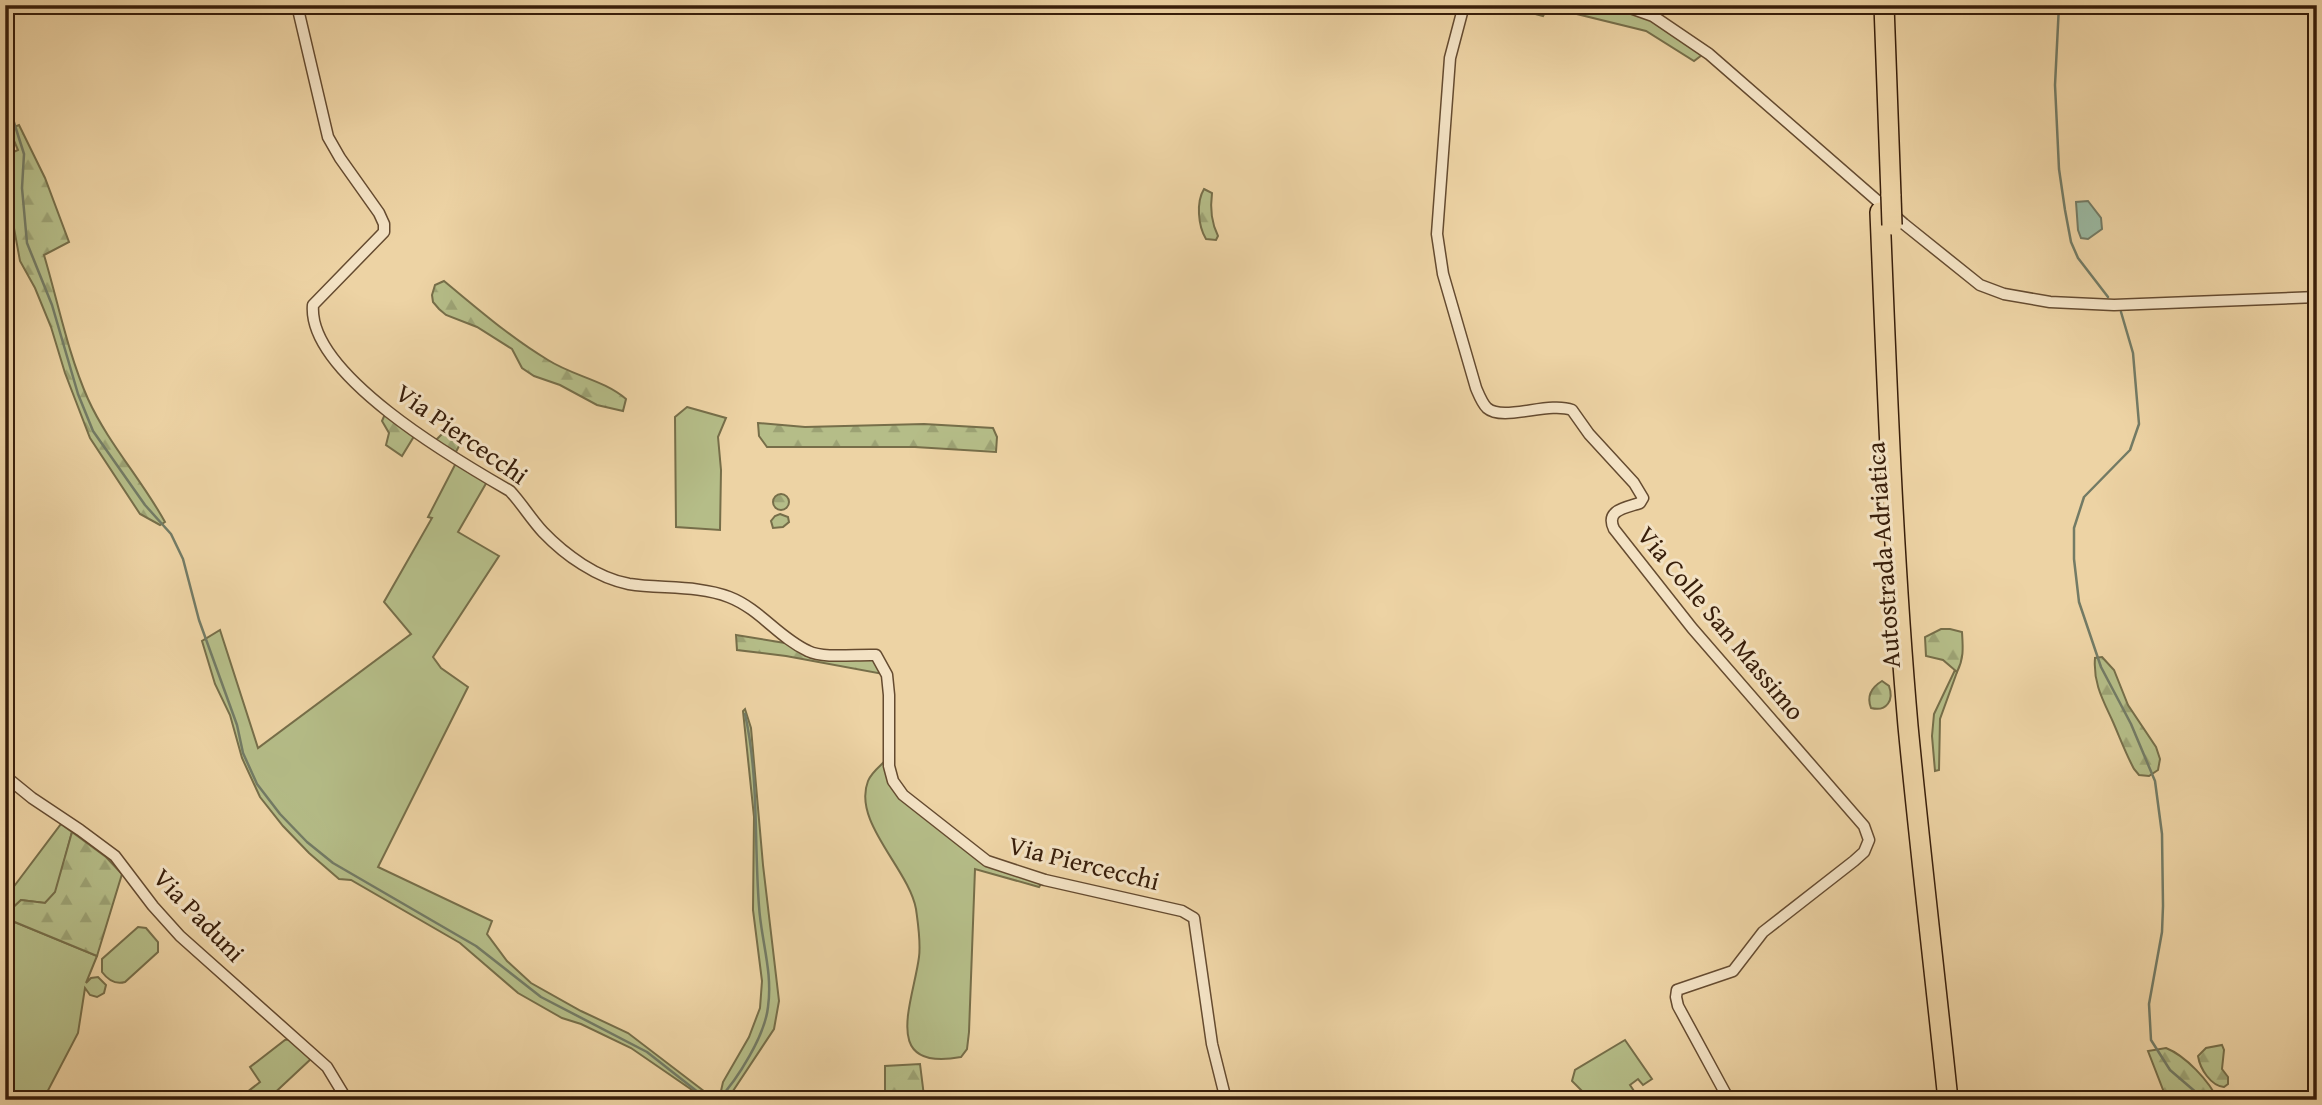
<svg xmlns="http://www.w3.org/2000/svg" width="2322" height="1105" font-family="'Gentium Book Plus',serif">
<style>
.grass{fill:#b5bd88;stroke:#766e49;stroke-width:2}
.forest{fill:url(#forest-firs);stroke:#766e49;stroke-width:2}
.water{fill:#9ab9a2;stroke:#737b65;stroke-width:2}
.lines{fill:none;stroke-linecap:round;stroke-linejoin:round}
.stream{stroke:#737b65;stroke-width:2.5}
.street-casing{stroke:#654b30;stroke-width:13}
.highway-casing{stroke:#381e0a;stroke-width:22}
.street{stroke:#f3e2c4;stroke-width:10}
.highway{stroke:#edd3a4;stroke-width:19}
.highway-bridge-casing{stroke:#381e0a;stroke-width:22;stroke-linecap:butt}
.highway-bridge{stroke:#edd3a4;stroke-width:19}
.labels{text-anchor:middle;stroke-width:6;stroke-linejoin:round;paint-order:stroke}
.street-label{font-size:26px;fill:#381e0a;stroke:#f3e2c4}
</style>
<defs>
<pattern id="forest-firs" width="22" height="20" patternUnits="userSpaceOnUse" patternTransform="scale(1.75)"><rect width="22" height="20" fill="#b5bd88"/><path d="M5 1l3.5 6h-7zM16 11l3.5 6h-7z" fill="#9ca274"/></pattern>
</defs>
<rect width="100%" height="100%" fill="#edd3a4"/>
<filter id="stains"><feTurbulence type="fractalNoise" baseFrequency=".00286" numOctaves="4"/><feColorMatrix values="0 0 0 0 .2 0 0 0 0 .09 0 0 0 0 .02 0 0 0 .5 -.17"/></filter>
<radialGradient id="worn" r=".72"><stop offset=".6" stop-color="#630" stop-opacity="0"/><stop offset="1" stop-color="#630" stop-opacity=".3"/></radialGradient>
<g class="grass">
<polygon points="1478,5 1614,5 1647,17 1702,55 1694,61 1646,31 1548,7 1543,16 1505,6 1503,12"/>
<polygon points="687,407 726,418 718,437 721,470 720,530 676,527 675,417"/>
<polygon points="457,461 488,480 458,532 499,556 433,657 441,668 468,687 378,867 492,921 487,934 507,961 531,983 581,1011 628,1033 713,1098 721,1091 723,1082 749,1037 760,1008 762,981 753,910 754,817 743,711 745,709 751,728 763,865 779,1001 774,1029 727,1100 700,1100 692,1090 631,1048 581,1024 562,1018 518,993 460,943 351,880 339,879 309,853 283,826 260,797 242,758 230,715 215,684 202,641 220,630 258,748 411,634 384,602 432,518 428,517"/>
<polygon points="1955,670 1957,672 1940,719 1939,770 1935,771 1932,736 1934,714"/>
<path d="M885 761 890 780 957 842 1043 881 1039 887 975 869 969 1032 967 1049 961 1057C880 1072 913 1003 919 957 921 942 918 924 916 909 909 869 852 822 868 781 871 773 879 767 885 761Z"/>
<polygon points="61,824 72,832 56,892 45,903 21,900 5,915 6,897"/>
<polygon points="5,918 97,956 86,983 91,978 98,977 106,985 104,993 97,997 90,995 85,988 78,1033 43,1100 5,1100"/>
<path d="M138 927 146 928 158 942V952L125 982C115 985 108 980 102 972V959Z"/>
<polygon points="290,1039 313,1057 267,1100 237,1100 260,1082 250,1067 285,1040"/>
<polygon points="1625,1040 1652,1079 1643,1085 1638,1079 1630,1085 1640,1100 1591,1100 1572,1081 1575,1070"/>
</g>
<g class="forest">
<path d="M19 125 45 178 69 242 44 255C58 302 68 354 88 399 108 443 142 480 165 522L160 525 140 514 90 438 65 373 51 327 35 288 20 261 5 179V156L18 150 9 129Z"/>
<path d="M1204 189 1212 193C1210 208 1211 222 1218 236L1216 240 1206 239C1198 226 1196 202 1204 189Z"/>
<path d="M444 281C478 309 511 338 548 360 573 376 604 380 626 399L623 411 597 405 560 385 534 376 522 368 512 349 477 327 446 315 439 309 433 302 432 295 435 285Z"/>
<polygon points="385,414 416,433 402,456 386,445 389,433 382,421"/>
<polygon points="758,423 805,427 924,424 993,428 997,437 996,452 915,447 767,447 759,436"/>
<polygon points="452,424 461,442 456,452 435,441"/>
<circle cx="781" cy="502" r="8"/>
<polygon points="780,514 788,517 789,522 783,527 773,528 771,521 775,516"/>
<path d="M1941 629H1950L1962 632C1963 648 1964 658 1957 672L1943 660 1926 656 1925 637Z"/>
<polygon points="736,635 791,644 798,650 875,657 883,674 786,656 737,650"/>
<path d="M2102 657 2114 670 2128 705 2156 747 2160 759 2158 770 2149 776 2139 775 2134 769C2126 754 2120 738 2113 722 2103 700 2093 683 2095 658Z"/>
<path d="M1882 681 1889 686C1894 700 1887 712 1871 708 1866 695 1872 687 1882 681Z"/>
<polygon points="72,832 106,857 122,874 97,956 5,918 5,915 21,900 45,903 55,892"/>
<path d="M2222 1045 2224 1050 2222 1069 2228 1077V1084L2224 1087C2211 1086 2200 1069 2198 1056L2206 1048Z"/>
<path d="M2166 1048C2186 1056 2209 1081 2218 1100H2167L2148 1051Z"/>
<polygon points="920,1064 924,1096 914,1100 885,1100 885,1066"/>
<polygon points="1035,1092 1189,1100 1035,1100"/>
</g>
<polygon class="water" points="2088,201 2101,218 2102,229 2088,239 2081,238 2078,230 2076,202"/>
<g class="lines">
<g class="stream">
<polyline points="2059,5 2055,85 2059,169 2065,210 2071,242 2078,258 2108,297"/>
<polyline points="5,94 24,154 22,188 27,243 52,305 78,394 93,431 145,505 171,534 183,559 199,620 237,725 243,753 257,784 280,814 307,842 333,863 476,946 541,997 647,1052 708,1100"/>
<polyline points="2121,312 2133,353 2139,424 2130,450 2084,497 2074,528 2074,559 2079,602 2101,667 2131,724 2155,781 2162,834 2163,906 2162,932 2149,1004 2151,1040 2170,1070 2205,1100"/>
<path d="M718 1100C738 1079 765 1035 768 1007 773 972 761 940 759 906 754 842 759 777 745 714"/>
</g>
<g class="street-casing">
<g id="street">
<path d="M297 5 328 137 340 158 379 213 384 224V232L313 305C307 374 456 460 510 491 522 504 531 519 543 532 565 555 597 578 629 584 661 589 698 585 729 597 760 609 778 637 808 651 824 659 857 654 876 655L887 675 889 695V766L893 781 903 795 987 861 1045 880 1182 911 1194 918 1212 1044 1226 1100"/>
<path d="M1464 5 1450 58 1437 234 1443 274 1476 388C1479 395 1482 403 1487 408 1503 422 1549 401 1572 410L1589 434 1634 483 1643 498 1640 503C1625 508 1605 510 1614 529L1692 628 1864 826 1869 840 1864 852 1854 861 1763 932 1733 971 1677 990 1676 997 1678 1006 1729 1100"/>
<polyline points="1622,5 1653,16 1709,54 1904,224 1980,285 2004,294 2050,302 2114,305 2317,297"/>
<polyline points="5,776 32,798 80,830 115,856 153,906 180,936 327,1067 347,1100"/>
</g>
</g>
<g class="highway-casing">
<g id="highway">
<polyline points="1884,5 1891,196"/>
<path d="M1880 212C1887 384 1893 555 1908 726 1920 850 1935 975 1948 1100"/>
</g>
</g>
<use href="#street" class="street"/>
<use href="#highway" class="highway"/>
<g class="highway-bridge-casing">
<polyline id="highway-bridge" points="1891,196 1892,225"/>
</g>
<use href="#highway-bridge" class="highway-bridge"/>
</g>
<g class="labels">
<g class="street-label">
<text transform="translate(462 434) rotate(35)" y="9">Via Piercecchi</text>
<text transform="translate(1883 555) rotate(-94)" y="9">Autostrada Adriatica</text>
<text transform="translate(1721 623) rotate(50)" y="9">Via Colle San Massimo</text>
<text transform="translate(1084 863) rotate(14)" y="9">Via Piercecchi</text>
<text transform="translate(199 915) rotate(46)" y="9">Via Paduni</text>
</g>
</g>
<rect width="2322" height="1105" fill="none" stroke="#edd3a4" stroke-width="28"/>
<rect x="7" y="7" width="2308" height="1091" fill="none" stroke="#381e0a" stroke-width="3.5"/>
<rect x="14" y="14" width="2294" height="1077" fill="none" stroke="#381e0a" stroke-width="2"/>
<rect width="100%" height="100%" filter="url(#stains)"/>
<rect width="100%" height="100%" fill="url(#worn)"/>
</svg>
